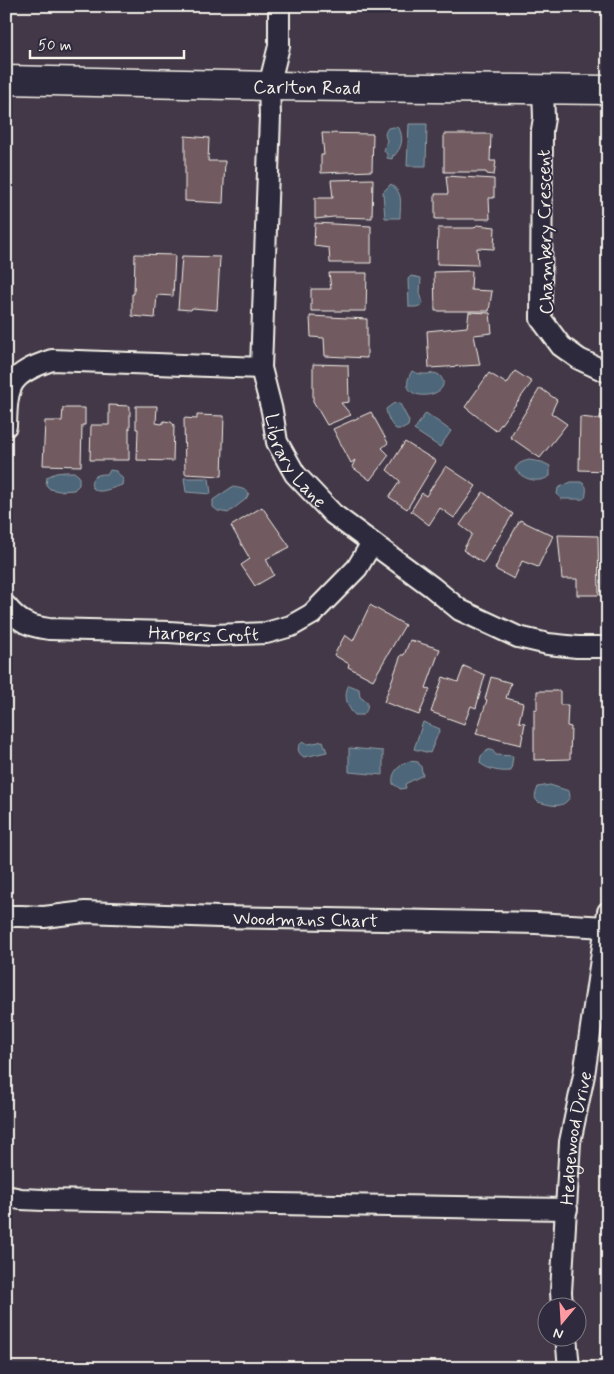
<svg xmlns="http://www.w3.org/2000/svg" width="614" height="1374" font-family="Mynerve,sans-serif">
<style>
.water{fill:#4e6679;stroke:#909ea5}
.building{fill:#715a60;stroke:#f4f1e8}
.lines{fill:none;stroke-linecap:round;stroke-linejoin:round}
.street-casing{stroke:#f4f1e8;stroke-width:24}
.secondary-casing{stroke:#f4f1e8;stroke-width:31}
.street{stroke:#2f2a3d;stroke-width:20}
.secondary{stroke:#2f2a3d;stroke-width:28}
.labels{text-anchor:middle;stroke-width:4;stroke-linejoin:round;paint-order:stroke}
.street-label{font-size:19px;fill:#f4f1e8;stroke:#2f2a3d}
</style>
<rect width="100%" height="100%" fill="#433848"/>
<filter id="ink" filterUnits="userSpaceOnUse"><feTurbulence type="fractalNoise" baseFrequency=".02" numOctaves="2"/><feDisplacementMap in="SourceGraphic" scale="10" xChannelSelector="R" yChannelSelector="G"/><feConvolveMatrix kernelMatrix="1 2 1 2 8 2 1 2 1" color-interpolation-filters="sRGB"/></filter>
<g filter="url(#ink)">
<g class="water">
<polygon points="409,124 427,124 426,166 407,166"/>
<path d="M394 127 399 128C404 139 402 147 394 156L393 155 392 159 387 158V154L384 151 387 140C384 135 385 132 388 128Z"/>
<path d="M391 184C404 194 400 203 400 218H385L383 192Z"/>
<polygon points="411,276 421,278 420,293 423,303 421,306 415,307 409,307 408,279"/>
<path d="M412 371C416 373 419 374 423 374 429 375 433 371 439 375 441 376 442 379 443 381 447 400 392 403 412 371Z"/>
<path d="M394 403 400 404 409 421 408 426 403 429H396C390 424 387 416 386 409Z"/>
<polygon points="426,413 451,431 440,447 414,430"/>
<path d="M529 460 542 462 550 466V476C539 484 523 480 515 469 518 463 522 462 529 460Z"/>
<path d="M110 470 116 471 123 479 122 485C116 487 103 492 98 491 90 489 89 480 96 476 99 474 104 474 108 474Z"/>
<polygon points="65,472 74,472 79,476 79,485 74,490 59,491 50,489 46,485 47,477 56,473"/>
<polygon points="184,478 209,478 211,494 186,492"/>
<path d="M571 482H581C586 485 587 487 586 493 586 501 581 499 574 499 570 499 566 499 561 499L557 494 558 488Z"/>
<path d="M232 487C239 488 243 488 249 493L246 499 228 513 218 511 213 507V500Z"/>
<path d="M349 685 359 689 360 697 367 702C368 708 367 711 363 715H355C347 708 343 694 349 685Z"/>
<polygon points="423,722 440,729 430,753 414,749"/>
<path d="M323 741 327 752 304 757C297 753 296 746 303 742L309 744Z"/>
<polygon points="349,748 383,751 383,775 349,772"/>
<path d="M488 750H492L496 755 513 756 511 771C500 772 488 770 480 763L481 756Z"/>
<path d="M410 761 418 762 421 767 423 775 405 784 406 788 400 789 398 787 393 784C391 772 399 765 410 761Z"/>
<path d="M550 785 569 791 570 797C562 810 551 805 538 802 533 798 536 793 538 787Z"/>
</g>
<g class="building">
<polygon points="322,133 373,134 372,171 321,173 321,155 324,155"/>
<polygon points="444,134 491,134 490,161 496,161 494,175 487,174 486,172 444,172"/>
<polygon points="185,136 209,138 208,161 225,161 223,203 185,201"/>
<polygon points="446,176 494,179 494,198 489,198 490,219 435,219 435,194 448,194"/>
<polygon points="373,179 372,218 334,217 315,219 315,198 333,198 331,180"/>
<polygon points="315,223 371,226 371,263 330,263 329,248 314,246"/>
<polygon points="477,225 495,227 494,249 477,248 478,265 437,264 438,228 474,228"/>
<polygon points="135,254 175,255 173,296 157,295 155,318 132,316 132,294 134,294"/>
<polygon points="182,256 220,257 217,310 192,308 191,310 178,309"/>
<polygon points="472,271 471,290 492,291 489,311 435,311 434,272"/>
<polygon points="329,273 367,273 366,311 311,311 311,289 331,289"/>
<polygon points="469,312 490,313 492,333 474,335 480,365 429,368 427,331 467,327"/>
<polygon points="310,316 367,319 367,358 325,356 324,338 311,337"/>
<polygon points="313,364 348,365 349,402 341,403 351,415 327,425 313,401"/>
<polygon points="515,371 532,382 496,431 465,407 489,373 507,384"/>
<polygon points="540,388 557,400 551,413 567,424 540,458 510,437"/>
<polygon points="109,405 130,406 130,429 129,428 129,460 90,460 91,425 109,425"/>
<polygon points="136,406 157,406 156,423 162,424 164,421 171,422 174,425 173,461 137,460 138,429 136,429"/>
<polygon points="63,408 85,408 85,425 82,425 81,466 43,465 45,421 62,421"/>
<polygon points="371,412 388,443 382,448 389,455 370,480 352,467 355,460 351,463 333,429"/>
<polygon points="197,415 224,416 222,476 185,474 184,418 197,419"/>
<polygon points="601,415 608,416 608,471 579,470 580,417 599,419"/>
<polygon points="405,442 436,461 407,509 389,497 400,481 387,470"/>
<polygon points="446,466 476,486 454,518 440,508 429,525 411,511 422,493 426,496"/>
<polygon points="483,492 513,514 483,563 463,550 472,534 460,525"/>
<polygon points="262,507 290,547 266,559 274,575 255,586 241,565 250,559 231,526"/>
<polygon points="520,520 553,536 538,567 522,561 514,579 495,569 504,549"/>
<polygon points="558,535 598,536 599,595 577,595 577,579 562,579"/>
<polygon points="608,539 608,595 605,595 605,573 608,574"/>
<polygon points="370,605 405,625 373,680 348,667 349,664 334,655 345,635 353,641"/>
<polygon points="410,640 440,649 426,688 430,689 419,715 384,702 401,655 404,655"/>
<polygon points="464,666 485,675 476,708 471,706 464,724 431,712 443,677 458,682"/>
<polygon points="491,677 511,683 506,698 523,703 519,722 525,723 521,745 476,734 487,700 485,699"/>
<polygon points="537,691 560,691 560,705 568,705 567,726 571,727 570,759 534,760 534,709 537,710"/>
</g>
<g class="lines">
<g class="street-casing">
<g id="street">
<path id="s1" d="M279 6V46L269 86 270 116 261 368 272 411 277 442 295 474 333 514 432 587 460 610 518 637 548 644 577 647H608"/>
<polyline points="543,89 544,118 542,130 541,319 561,346 579,359 596,367 608,372"/>
<path d="M6 426C7 383 10 374 52 360L261 368"/>
<path id="s2" d="M6 606C20 623 29 626 49 629L169 632 213 635 266 633 291 626 312 614 357 568 372 543"/>
<path id="s3" d="M6 916H21L44 917 85 912 219 917 536 923 606 927"/>
<polyline points="6,1196 21,1199 43,1200 567,1209"/>
<path id="s4" d="M562 1306 561 1292 570 1142 584 1075 608 912"/>
<polyline points="566,1336 569,1368"/>
</g>
</g>
<g class="secondary-casing">
<g id="secondary">
<path id="s5" d="M6 80 269 86 608 90"/>
</g>
</g>
<use href="#street" class="street"/>
<use href="#secondary" class="secondary"/>
</g>
</g>
<g class="labels">
<g class="street-label">
<text dy="7" stroke="none"><textPath href="#s5" startOffset="301">Carlton Road</textPath></text>
<text transform="translate(544 232) rotate(-91)" y="7">Chambery Crescent</text>
<text dy="7" stroke="none"><textPath href="#s1" startOffset="464">Library Lane</textPath></text>
<text dy="7" stroke="none"><textPath href="#s2" startOffset="205">Harpers Croft</textPath></text>
<text dy="7" stroke="none"><textPath href="#s3" startOffset="300">Woodmans Chart</textPath></text>
<text dy="7" stroke="none"><textPath href="#s4" startOffset="169">Hedgewood Drive</textPath></text>
</g>
</g>
<rect width="614" height="1374" fill="none" stroke="#2f2a3d" stroke-width="25"/>
<rect x="12" y="12" width="589" height="1349" fill="none" stroke="#f4f1e8" stroke-width="2" filter="url(#ink)"/>
<g transform="translate(562 1322) rotate(198)"><circle r="24" fill="#2f2a3d" stroke="#7e7a81"/>
<path d="M0-4L9 19L0 12L-9 19Z" fill="#ff9aa2"/>
<text y="-8" font-size="14" font-weight="bold" text-anchor="middle" fill="#f4f1e8">N</text>
</g>
<path d="M30 50v8h154v-8" fill="none" stroke="#f4f1e8" stroke-width="2.5"/>
<text x="38" y="50" font-size="15" fill="#f4f1e8" stroke="#2f2a3d" stroke-width="4" paint-order="stroke">50 m</text>
</svg>
